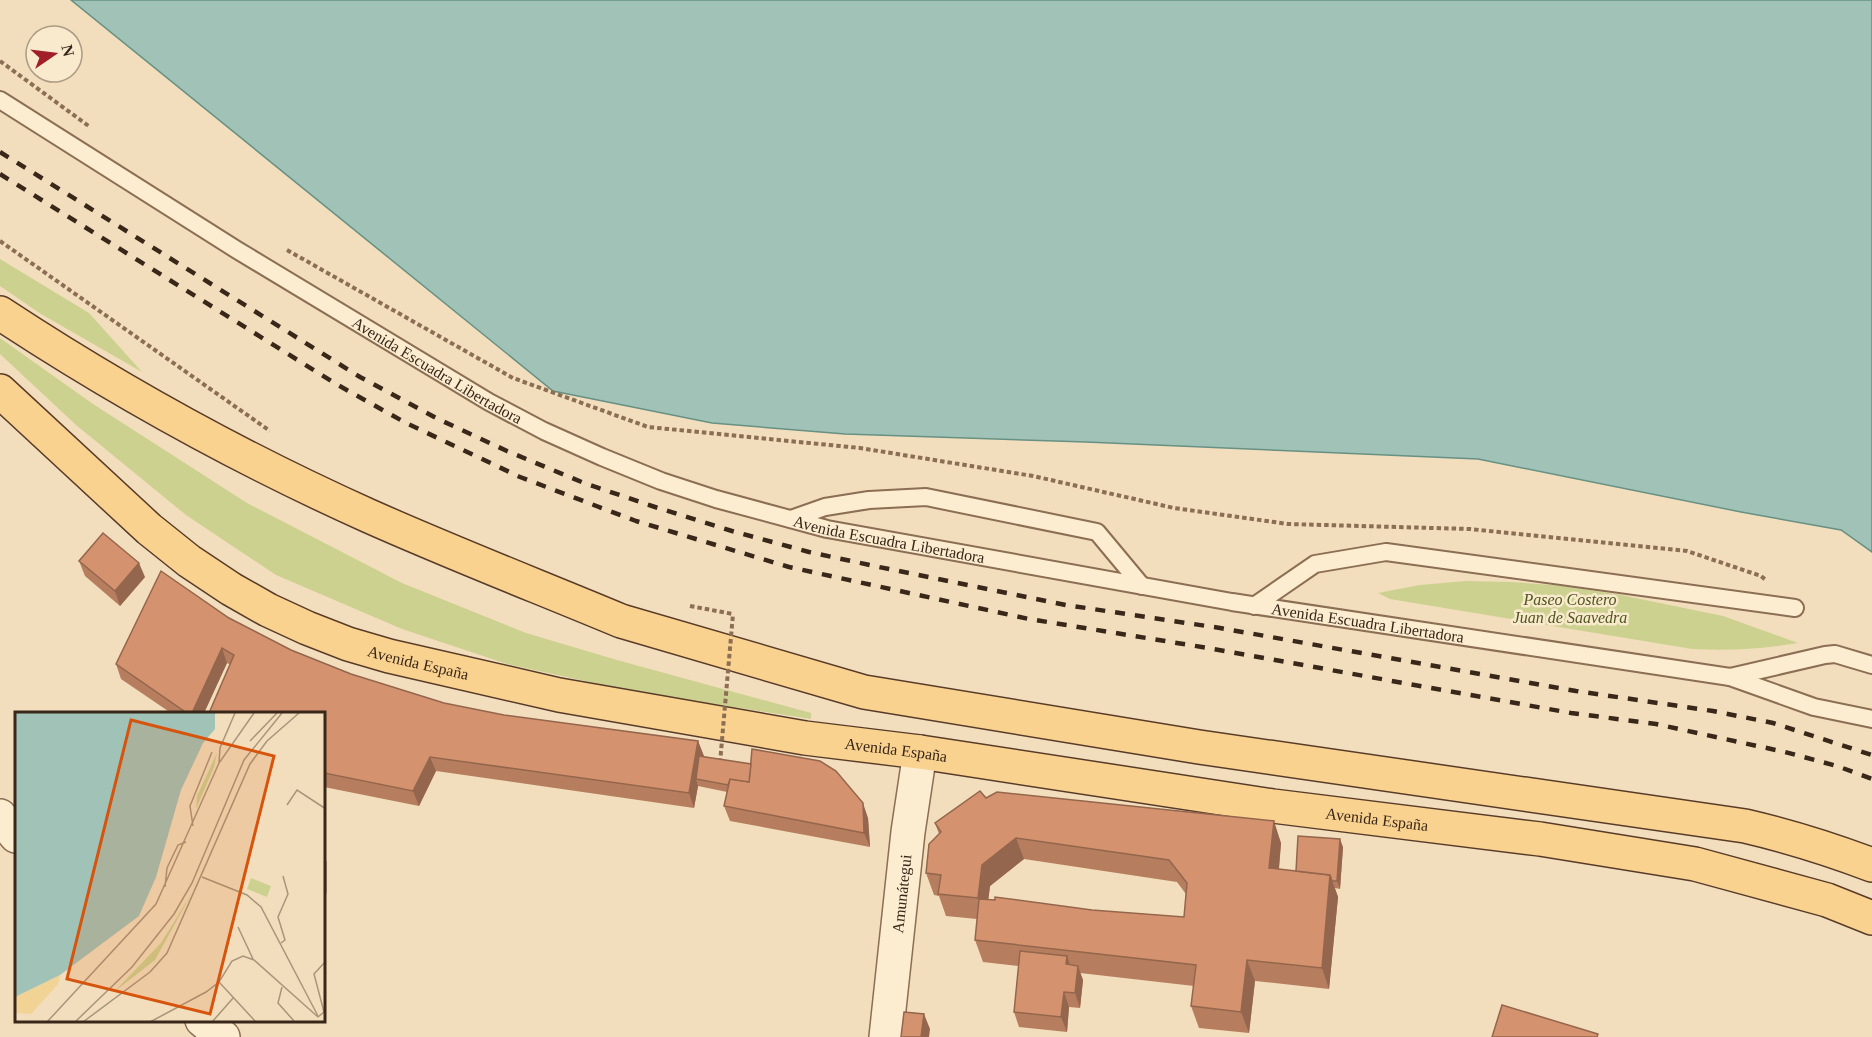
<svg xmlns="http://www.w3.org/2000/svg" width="1872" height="1037" font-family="Georgia,serif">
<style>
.green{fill:#cdd190}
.water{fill:#a1c2b6;stroke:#679184;stroke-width:1.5}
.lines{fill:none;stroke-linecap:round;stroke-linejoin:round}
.service-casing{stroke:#8b6e54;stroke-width:20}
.minor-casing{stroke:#8b6e54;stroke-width:36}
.tertiary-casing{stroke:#8b6e54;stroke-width:36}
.primary-casing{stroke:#583c29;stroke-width:36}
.path{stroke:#8b6e54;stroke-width:4;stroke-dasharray:4.5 3;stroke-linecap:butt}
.service{stroke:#fcecd0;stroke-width:16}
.minor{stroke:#fcecd0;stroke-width:33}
.tertiary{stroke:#fcecd0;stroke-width:33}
.primary{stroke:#fad28f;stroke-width:33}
.rail{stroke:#39271a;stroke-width:4.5;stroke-dasharray:10 10;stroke-linecap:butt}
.path-bridge{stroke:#8b6e54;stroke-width:4;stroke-dasharray:4.5 3;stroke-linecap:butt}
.wall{fill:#b67e5f;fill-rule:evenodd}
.shaded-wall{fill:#94664d}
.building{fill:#d4926e;stroke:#94664d;stroke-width:1.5}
.labels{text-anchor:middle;stroke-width:5;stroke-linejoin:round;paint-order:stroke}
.street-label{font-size:16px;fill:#39271a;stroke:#f9e9cd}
.park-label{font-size:16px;font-style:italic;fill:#4d571f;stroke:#f9e9cd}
.inset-road{fill:none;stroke:#a8957b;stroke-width:1.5}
.view{fill:#d6540d;fill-opacity:0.15;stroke:#d6540d;stroke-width:3}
.inset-edge{fill:none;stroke:#39271a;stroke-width:3}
</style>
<rect width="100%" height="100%" fill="#f2debc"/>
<g class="green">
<polygon points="0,259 89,313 142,372 41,314 0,286"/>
<polygon points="0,338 93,404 247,503 402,583 526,633 617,660 811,713 811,719 640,693 507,664 402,629 276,575 186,515 76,425 0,354"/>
<path d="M1465 581 1511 582 1566 586 1621 595 1723 616 1798 643C1762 649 1729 651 1692 649L1390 599 1378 593 1420 585Z"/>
</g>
<polygon class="water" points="71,0 1872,0 1872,552 1841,530 1741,512 1478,459 1086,442 845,434 712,423 553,391"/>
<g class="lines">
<g class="service-casing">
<g id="service">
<path id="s1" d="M0 100 237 250 489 402 544 431 602 457 661 481 716 499 827 529 1232 602 1730 677 1814 707 1872 719"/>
<polyline points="791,519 825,507 869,500 926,497 1097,532 1142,586"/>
<polyline points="1254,606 1315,564 1386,552 1795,608"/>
<polyline points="1730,677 1825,655 1835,654 1872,665"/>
</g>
</g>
<g class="minor-casing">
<g id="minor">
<path id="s2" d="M886 1037 908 832 920 752"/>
</g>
</g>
<g class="tertiary-casing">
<g id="tertiary">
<polyline points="0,816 16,836"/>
<polyline points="202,1020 223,1037"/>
</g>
</g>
<g class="primary-casing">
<g id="primary">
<path d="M0 313C117 390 242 459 369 516 452 553 537 586 621 621L864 692 1199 747 1745 826C1788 836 1830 849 1872 865"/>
<path id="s3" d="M0 391 149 529 189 561 231 589 268 610 307 628 348 644 389 656 559 695 805 738 920 752 1273 806 1540 839 1695 864 1827 900 1872 918"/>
</g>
</g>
<g class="path">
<polyline points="0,61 90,127"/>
<polyline points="0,241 270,431"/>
<polyline points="287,250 513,378 648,427 860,448 1033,476 1174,508 1288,524 1470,529 1687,551 1761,576 1767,581"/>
<polyline points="690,606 733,614"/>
</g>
<use href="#service" class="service"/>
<use href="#minor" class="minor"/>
<use href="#tertiary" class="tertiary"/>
<use href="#primary" class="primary"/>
<g class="rail">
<polyline points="0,152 360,377 436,418 507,451 584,483 655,507 732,531 809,552 879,567 1066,605 1220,628 1576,691 1713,711 1773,723 1872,755"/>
<polyline points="0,174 336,384 406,423 520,477 636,521 789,567 1029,619 1208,648 1571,713 1656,724 1785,752 1837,766 1872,779"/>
</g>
<polyline class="path-bridge" points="720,763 733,614"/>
</g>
<g class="wall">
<polygon points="79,561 145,577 120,606 85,576"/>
<polygon points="229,618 291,650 351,674 444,703 504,715 698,741 704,757 868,818 870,847 730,821 724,806 727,792 698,786 694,808 436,771 419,806 324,787 324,713 227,663 204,713 171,713 121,679 116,664"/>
<path d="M986 798 1281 843 1279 869 1296 871 1343 847 1340 889 1335 888 1338 897 1329 989 1255 981 1249 1033 1199 1028 1191 1006 1194 986 1080 973 1083 980 1080 1008 1069 1007 1067 1032 1019 1027 1014 1012 1019 966 983 962 975 940 977 919 946 916 939 896 934 895 926 873 939 834 935 823ZM1024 859 1177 882 1186 894 1184 917 1092 910 988 899 990 886Z"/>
</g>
<g class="shaded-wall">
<polygon points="139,563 145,577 120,606 115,591"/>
<polygon points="222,648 227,663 204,713 192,713"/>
<polygon points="698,741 704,756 699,780 696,779 698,786 694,808 689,793"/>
<polygon points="430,757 436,771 419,806 413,791"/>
<polygon points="863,803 868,818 870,847 864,833"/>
<polygon points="1274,821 1281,843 1277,890 1269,868"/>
<polygon points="1016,838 1024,859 990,886 986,920 978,898 982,865"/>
<polygon points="1340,839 1343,847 1340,889 1337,881"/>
<polygon points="1330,875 1338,897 1329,989 1322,968"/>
<polygon points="1067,956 1072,971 1066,964"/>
<polygon points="1247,960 1255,981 1249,1033 1241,1012"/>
<polygon points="1078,966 1083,980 1080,1008 1075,993"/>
<polygon points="1064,992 1069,1007 1067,1032 1061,1017"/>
<polygon points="924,1014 930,1029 929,1037 921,1037"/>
</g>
<g class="building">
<polygon points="103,533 139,563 115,591 79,561"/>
<polygon points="161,571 229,618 291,650 351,674 444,703 504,715 698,741 689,793 430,757 413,791 324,773 324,713 209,713 234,655 222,648 192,713 187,713 116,664"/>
<polygon points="752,749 820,761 836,771 863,803 864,833 724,806 730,779 749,782"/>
<polygon points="699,756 751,764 749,782 730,779 728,785 696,779"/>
<polygon points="980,791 986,798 997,792 1274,821 1269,868 1330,875 1322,968 1247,960 1241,1012 1191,1006 1196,965 975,940 979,899 995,900 995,897 1092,910 1184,917 1187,883 1169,860 1016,838 982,865 978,898 938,894 941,875 926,873 929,844 941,832 935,823"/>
<polygon points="1298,836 1340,839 1337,881 1332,881 1330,875 1296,871"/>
<polygon points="1020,951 1067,956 1066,964 1078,966 1075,993 1064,992 1061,1017 1014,1012"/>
<polygon points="1502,1005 1598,1034 1597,1037 1492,1037"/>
<polygon points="904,1012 924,1014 921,1037 901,1037"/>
</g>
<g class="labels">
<g class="street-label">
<text dy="6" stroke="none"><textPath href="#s1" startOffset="514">Avenida Escuadra Libertadora</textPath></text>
<text dy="6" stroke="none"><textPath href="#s1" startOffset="1000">Avenida Escuadra Libertadora</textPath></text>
<text dy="6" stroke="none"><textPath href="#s1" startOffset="1486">Avenida Escuadra Libertadora</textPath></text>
<text dy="6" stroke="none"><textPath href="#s3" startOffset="507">Avenida España</textPath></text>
<text dy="6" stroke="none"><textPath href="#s3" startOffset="993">Avenida España</textPath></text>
<text dy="6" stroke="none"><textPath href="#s3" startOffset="1479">Avenida España</textPath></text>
<text dy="6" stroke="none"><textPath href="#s2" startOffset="144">Amunátegui</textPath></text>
</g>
<g class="park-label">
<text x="1570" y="605">Paseo Costero<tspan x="1570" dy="18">Juan de Saavedra</tspan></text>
</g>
</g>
<g transform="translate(15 712)">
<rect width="310" height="310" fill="#f2debc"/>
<path d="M202 41 199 55 181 97 182 84ZM236 166 256 174 252 185 232 177ZM178 179 140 248 99 280 146 231Z" fill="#cdd190"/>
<path d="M45 263 43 272 16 302 0 301V285Z" fill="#f1d396"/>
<path d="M0 1H200V17L188 31 166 78 141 165 124 204 45 263 0 285Z" fill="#a1c2b6"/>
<path class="inset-road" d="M235 29 262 1M204 51 205 36 220 1M272 93 282 78 311 97M178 114 175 94 197 40M311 149V181M187 165 232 183 246 195 303 304M150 175 152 156 163 133 171 130M223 215 238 247M266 231 270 228 263 205 273 182 268 164M204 270 241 310M267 275 263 291 279 309M303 305 309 300 299 262 311 249M32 310 141 192 204 51 239 1M60 310 117 255 159 202 177 171 229 48 267 1M68 310 135 260 152 241 235 52 252 29 284 1M135 310 191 280 204 270 217 249 228 244 239 248 303 305M197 310 219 285"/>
<path class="view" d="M116 8 259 44 195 302 52 267Z"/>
<rect width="310" height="310" class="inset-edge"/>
</g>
<g transform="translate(54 54) rotate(76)"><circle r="28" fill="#f9e9cd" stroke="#ac9b85" stroke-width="1.5"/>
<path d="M0-4.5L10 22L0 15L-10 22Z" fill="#a01f28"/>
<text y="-9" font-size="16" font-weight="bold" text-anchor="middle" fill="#39271a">N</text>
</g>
</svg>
